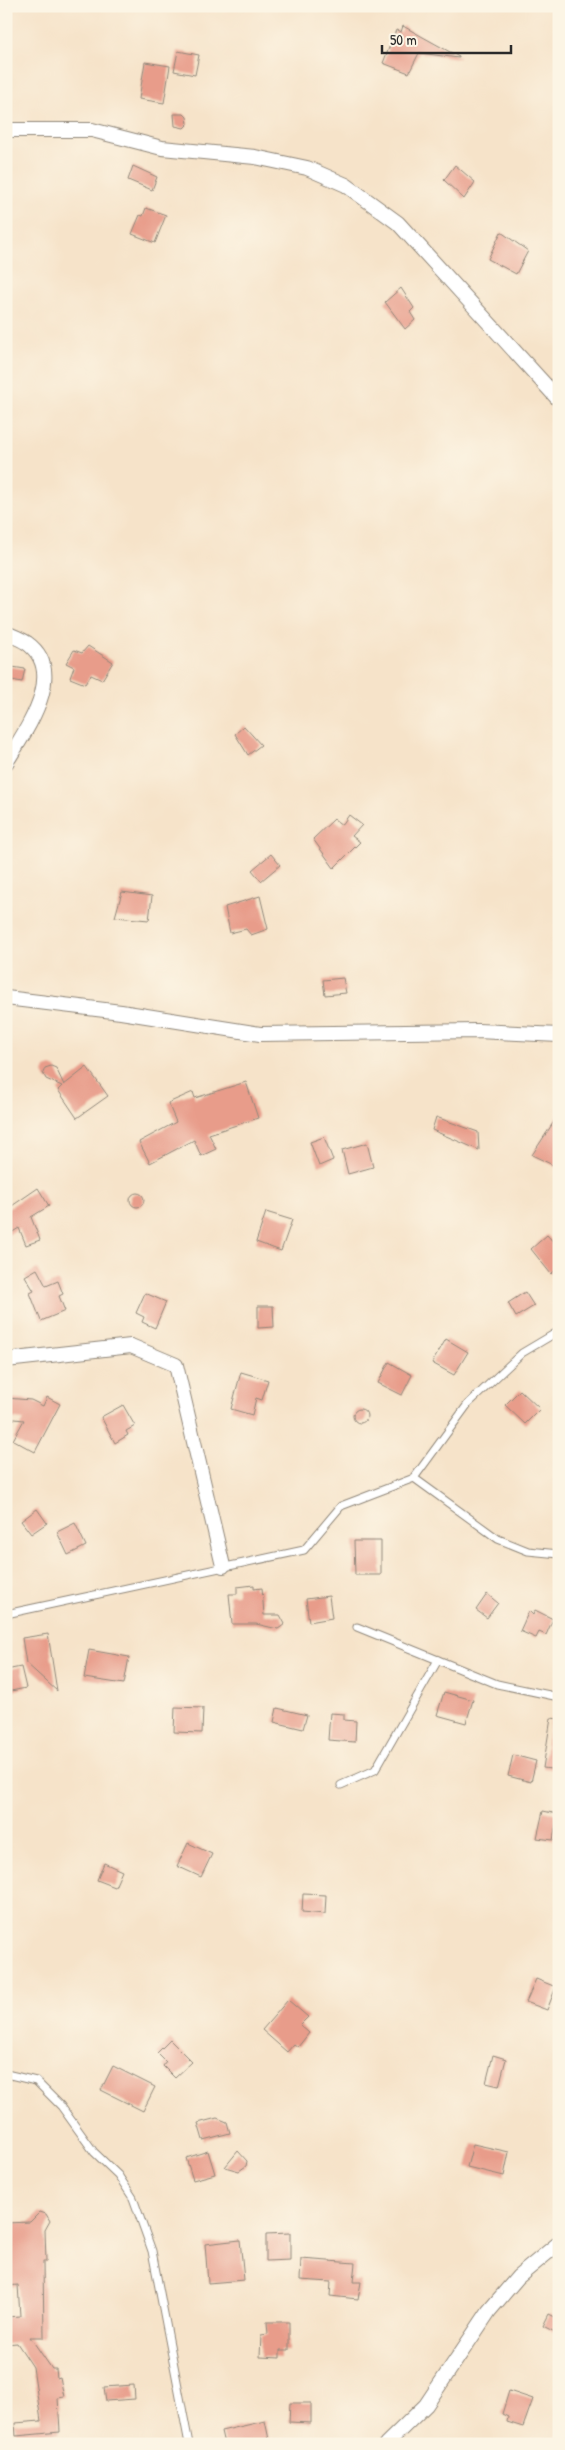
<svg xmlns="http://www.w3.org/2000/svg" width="565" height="2450" font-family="'Patrick Hand',sans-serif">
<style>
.building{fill:#e89c8a}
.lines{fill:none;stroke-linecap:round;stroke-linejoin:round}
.service-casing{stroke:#90877a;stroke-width:9}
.minor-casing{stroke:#90877a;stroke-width:16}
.service{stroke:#fff;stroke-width:7}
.minor{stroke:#fff;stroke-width:14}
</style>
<rect width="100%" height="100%" fill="#fcf5e5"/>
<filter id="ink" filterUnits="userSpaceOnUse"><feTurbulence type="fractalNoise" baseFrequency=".02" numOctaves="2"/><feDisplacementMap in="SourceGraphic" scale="10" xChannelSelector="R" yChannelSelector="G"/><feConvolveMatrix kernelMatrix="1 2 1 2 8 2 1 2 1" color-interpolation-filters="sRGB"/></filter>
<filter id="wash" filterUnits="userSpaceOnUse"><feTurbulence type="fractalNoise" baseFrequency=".0096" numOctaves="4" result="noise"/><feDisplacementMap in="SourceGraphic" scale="20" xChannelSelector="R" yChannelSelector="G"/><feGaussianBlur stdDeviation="1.12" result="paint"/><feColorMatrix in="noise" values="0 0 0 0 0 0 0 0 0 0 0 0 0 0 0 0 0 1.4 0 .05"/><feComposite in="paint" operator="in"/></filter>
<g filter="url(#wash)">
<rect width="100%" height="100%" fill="#f6e3c9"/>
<g id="blocks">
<g class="building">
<polygon points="403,26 459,57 459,58 419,53 409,73 383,63 396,30 401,32"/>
<polygon points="178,51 199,55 195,75 174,71"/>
<polygon points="145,62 170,66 164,103 139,99"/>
<polygon points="174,114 184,114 187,117 188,124 184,128 175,126"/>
<polygon points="455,165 475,182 464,199 444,180"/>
<polygon points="133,166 157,177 152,190 128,180"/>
<polygon points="146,208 166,215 155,243 132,234 140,215 143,216"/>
<polygon points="501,232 528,251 516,274 488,259"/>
<polygon points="401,288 414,308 410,312 415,320 405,329 385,302"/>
<polygon points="88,646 113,662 102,680 91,675 85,684 70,678 74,667 66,663 74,650 82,653"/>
<polygon points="6,666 25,669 22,682 6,679"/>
<polygon points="244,726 261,745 248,755 235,734"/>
<polygon points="349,815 362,825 352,836 360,842 334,868 313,839 334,819 342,825"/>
<polygon points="271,854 280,865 261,881 252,870"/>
<polygon points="122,892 152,896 149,920 115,917"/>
<polygon points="260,896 268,929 251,935 246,929 230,933 225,907"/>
<polygon points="343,978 346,993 325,995 323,980"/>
<polygon points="51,1066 56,1068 64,1085 87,1067 108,1096 77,1118 58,1090 62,1086 46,1079 43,1073 45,1068"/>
<polygon points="246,1082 258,1118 209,1134 216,1149 201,1156 194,1140 150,1163 139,1142 176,1122 168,1103 193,1092 195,1098"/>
<polygon points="559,1114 559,1168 532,1155"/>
<polygon points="436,1117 478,1132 479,1150 432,1130"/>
<polygon points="324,1137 333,1160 319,1166 310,1142"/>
<polygon points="367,1143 373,1167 348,1174 342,1150"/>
<polygon points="38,1188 49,1206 31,1217 40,1240 26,1245 19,1228 6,1236 6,1210"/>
<circle cx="137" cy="1200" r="7"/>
<polygon points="266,1212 292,1220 281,1251 256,1242"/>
<polygon points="547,1235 559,1248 559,1267 551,1274 531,1249"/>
<polygon points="37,1269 46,1286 58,1281 63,1294 59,1296 65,1311 41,1321 30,1293 34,1291 25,1276"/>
<polygon points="525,1292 534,1306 516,1317 508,1303"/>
<polygon points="145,1293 166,1302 155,1328 142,1322 144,1317 136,1313"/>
<polygon points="258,1306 273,1306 274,1327 258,1328"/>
<polygon points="446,1339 468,1352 454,1375 432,1363"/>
<polygon points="389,1362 412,1375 402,1395 378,1383"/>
<polygon points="241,1372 268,1380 262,1400 256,1398 252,1415 231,1409"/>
<polygon points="520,1390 540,1409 525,1424 505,1405"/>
<polygon points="47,1397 60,1404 35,1452 13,1440 24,1420 6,1418 6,1398 31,1400 43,1406"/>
<polygon points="123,1405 135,1426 126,1431 128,1435 115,1443 101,1417"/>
<circle cx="360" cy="1416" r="7"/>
<polygon points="37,1509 47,1523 31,1534 21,1521"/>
<polygon points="75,1523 86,1546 68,1555 57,1532"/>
<polygon points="354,1541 381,1541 381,1575 355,1575"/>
<polygon points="254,1585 254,1589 262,1588 264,1615 280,1615 285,1624 281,1627 278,1629 256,1624 232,1624 229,1594 237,1594 237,1587"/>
<polygon points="487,1594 498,1603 487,1618 476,1610"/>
<polygon points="329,1596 332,1618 309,1622 306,1599"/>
<polygon points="535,1610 553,1619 546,1635 539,1632 536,1638 520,1631 529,1611 533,1615"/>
<polygon points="48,1634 57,1691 26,1663 22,1638"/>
<polygon points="89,1650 129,1657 124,1684 84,1678"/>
<polygon points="21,1667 26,1688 6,1692 6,1670"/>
<polygon points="444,1692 473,1700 466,1723 437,1715"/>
<polygon points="175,1707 203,1708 202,1733 174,1732"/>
<polygon points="277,1708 307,1715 303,1729 274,1722"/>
<polygon points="330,1713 344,1714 344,1720 356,1721 355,1742 328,1740"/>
<polygon points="551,1718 559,1719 559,1770 543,1768"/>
<polygon points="513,1755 536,1761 531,1782 508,1776"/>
<polygon points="543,1811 558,1814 553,1840 537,1838"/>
<polygon points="188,1843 212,1854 201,1877 177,1866"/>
<polygon points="104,1863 122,1871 115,1887 97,1880"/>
<polygon points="303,1894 326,1895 325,1914 302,1912"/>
<polygon points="536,1979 556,1987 547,2010 526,2002"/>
<polygon points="288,2000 308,2017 300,2025 309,2033 298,2047 294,2044 287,2052 262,2030"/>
<polygon points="170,2040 192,2062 175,2078 163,2066 166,2062 157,2053"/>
<polygon points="493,2055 506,2059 499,2086 486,2083"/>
<polygon points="113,2066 155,2087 143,2111 101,2090"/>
<polygon points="217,2118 227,2122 230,2133 203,2140 198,2123"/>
<polygon points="473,2144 509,2152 504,2176 467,2167"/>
<polygon points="208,2151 215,2174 193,2180 186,2158"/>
<polygon points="238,2151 247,2161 246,2166 239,2171 225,2167"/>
<polygon points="40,2212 46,2214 50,2221 45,2230 46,2262 43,2262 44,2337 30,2337 52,2369 56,2369 57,2378 60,2377 64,2397 58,2398 60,2432 16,2436 15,2423 41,2421 33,2367 17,2343 6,2344 6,2317 20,2316 18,2285 6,2286 6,2223 30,2222"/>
<polygon points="290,2233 290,2260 266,2261 266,2234"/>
<polygon points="240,2240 244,2280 208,2283 205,2244"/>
<polygon points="301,2259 355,2263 353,2282 361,2282 358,2299 330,2296 331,2282 300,2280"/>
<polygon points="549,2314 559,2319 559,2334 543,2326"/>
<polygon points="267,2322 289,2322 289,2350 280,2350 280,2358 260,2357 261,2335 268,2334"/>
<polygon points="134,2385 135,2399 106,2401 104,2387"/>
<polygon points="509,2391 533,2399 523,2427 507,2422 508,2417 502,2414"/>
<polygon points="290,2403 311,2403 311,2423 289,2422"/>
<polygon points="265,2421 270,2444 224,2444 221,2431"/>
</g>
</g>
</g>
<g filter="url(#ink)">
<use href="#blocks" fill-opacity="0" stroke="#90877a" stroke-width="1"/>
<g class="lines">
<g class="service-casing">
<g id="service">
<polyline points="414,1478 498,1539 528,1551 559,1554"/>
<polyline points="6,1614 304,1550 341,1506 414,1478 468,1404 522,1353 559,1331"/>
<polyline points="357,1627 497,1684 559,1697"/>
<polyline points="341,1785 375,1770 438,1660"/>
<polyline points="6,2074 36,2081 61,2106 94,2152 118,2175 133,2198 152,2251 189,2444"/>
</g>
</g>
<g class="minor-casing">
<g id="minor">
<polyline points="6,130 92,130 162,148 255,157 307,168 346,185 398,223 559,400"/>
<path d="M6 633C13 636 21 639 27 643 69 673 24 732 6 763"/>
<polyline points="6,998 121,1012 260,1034 478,1031 559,1035"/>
<polyline points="6,1360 131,1346 176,1365 223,1566"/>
<polyline points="386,2444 426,2405 489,2311 518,2277 559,2243"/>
</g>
</g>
<use href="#service" class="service"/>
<use href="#minor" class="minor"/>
</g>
</g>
<rect width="565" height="2450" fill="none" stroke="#fcf5e5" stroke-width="25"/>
<path d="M382 45v8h129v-8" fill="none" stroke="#2b2b2b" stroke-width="2.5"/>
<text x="390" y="45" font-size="15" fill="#2b2b2b" stroke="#fcf5e5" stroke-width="4" paint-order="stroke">50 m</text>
</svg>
